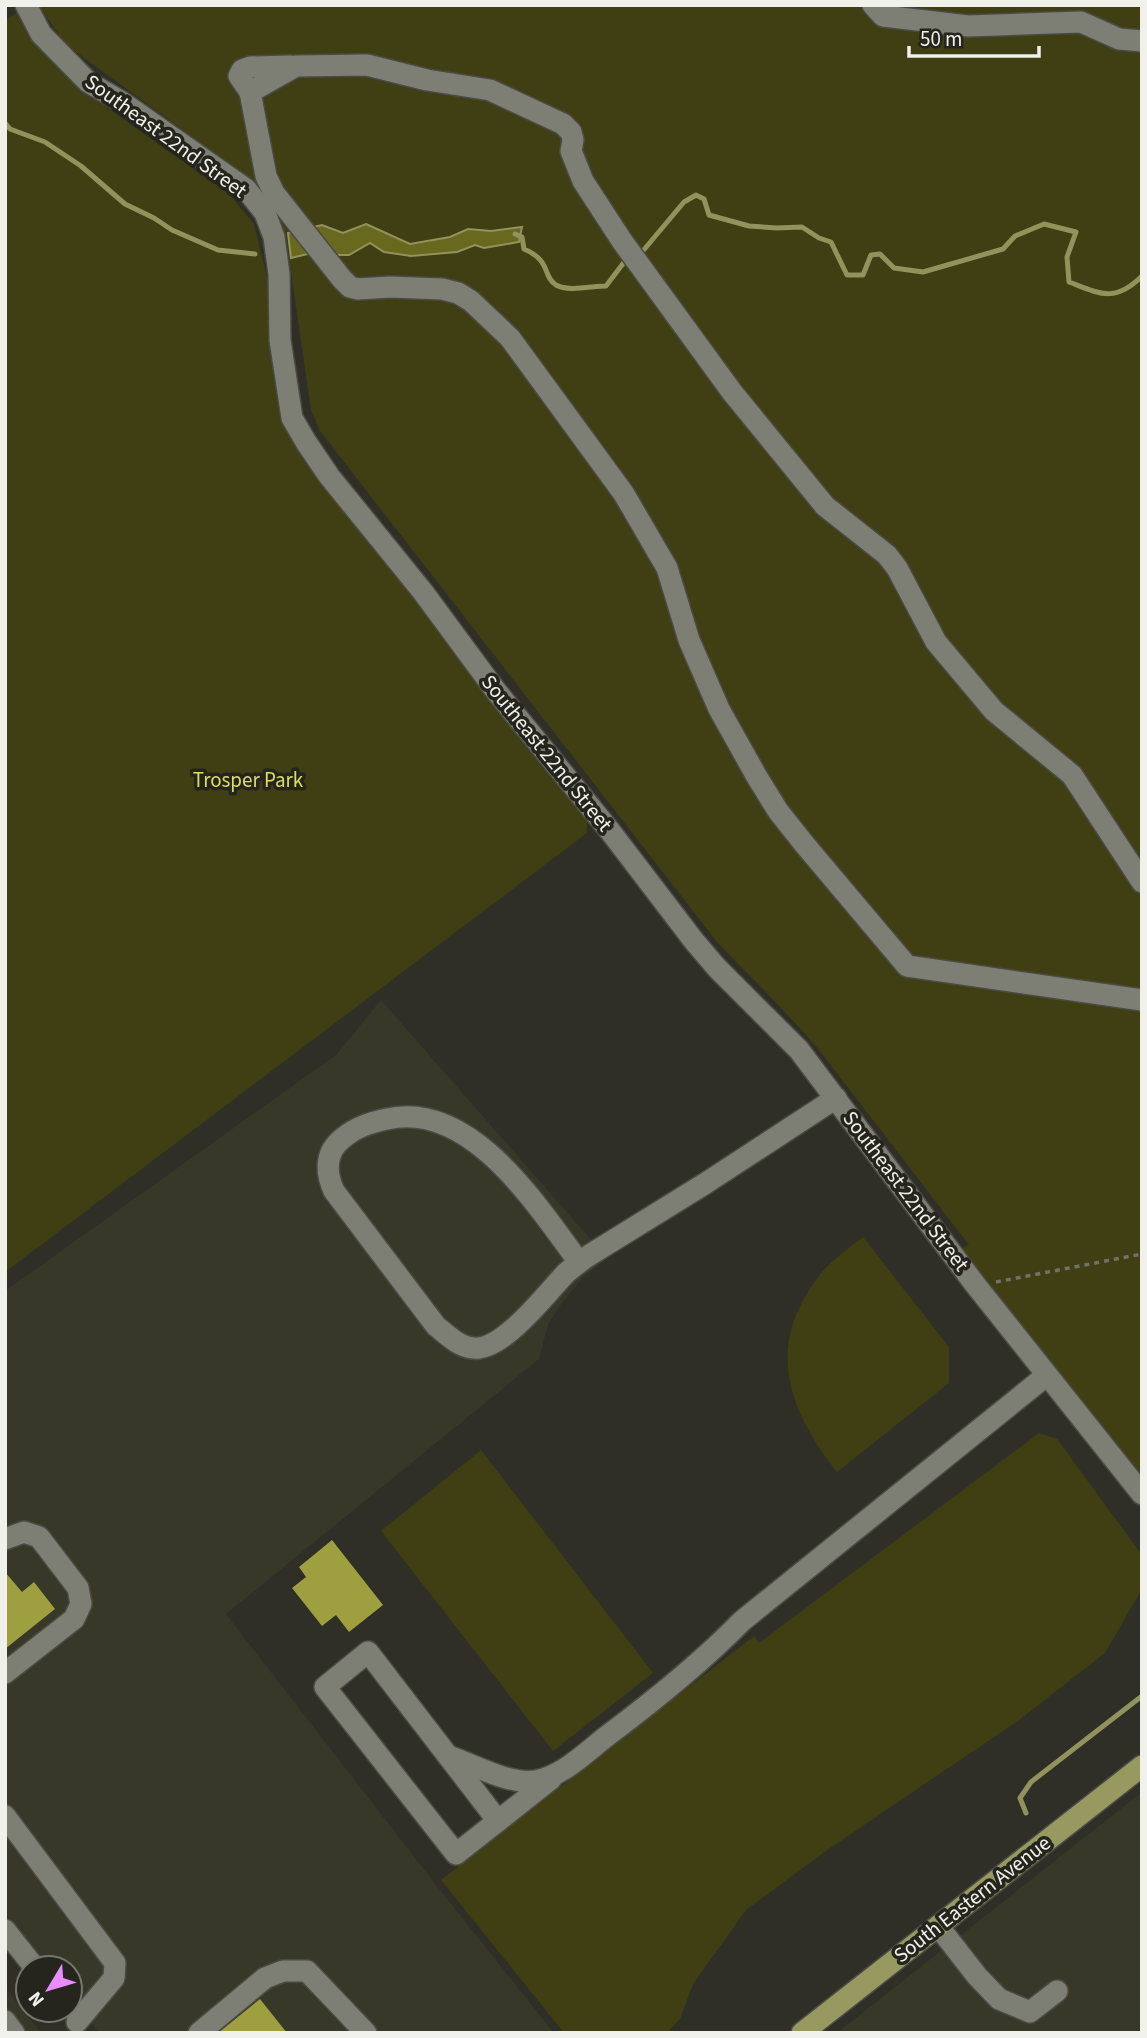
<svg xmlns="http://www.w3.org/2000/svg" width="1147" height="2038" font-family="'Source Sans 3',sans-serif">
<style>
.built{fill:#383829}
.green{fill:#3f3f13}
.water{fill:#68691e;stroke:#91925c;stroke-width:2}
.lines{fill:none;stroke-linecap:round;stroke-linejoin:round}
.stream{stroke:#91925c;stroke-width:5}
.building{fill:#9ea03f}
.minor-casing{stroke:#4b4b44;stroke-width:24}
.major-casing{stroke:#4b4b44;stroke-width:24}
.path{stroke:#71716a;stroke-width:3.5;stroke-dasharray:5 5;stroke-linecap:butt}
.minor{stroke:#7d7e74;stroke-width:21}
.major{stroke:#979960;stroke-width:21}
.labels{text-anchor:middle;stroke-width:7;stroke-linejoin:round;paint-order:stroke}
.street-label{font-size:21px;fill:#f0f1eb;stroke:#25251d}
.park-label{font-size:21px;fill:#dcde5e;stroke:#25251d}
</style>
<rect width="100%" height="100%" fill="#2f2f27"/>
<g class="built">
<polygon points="381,1000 607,1258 584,1276 562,1303 548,1324 539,1359 226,1614 436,1885 554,2033 99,2033 70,1995 70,1968 49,1968 5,1912 5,1291 336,1055"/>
<polygon points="1142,1792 1142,2033 837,2033"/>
<polygon points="5,1988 41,2033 5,2033"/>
</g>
<g class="green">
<path d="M38 5H1142V1482L960 1248 969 1245 819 1050C787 1012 751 978 717 942L320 431 311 410 286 238 276 206 263 188 84 58 65 43Z"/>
<polygon points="23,8 85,92 229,194 254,224 267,277 278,397 288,430 307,461 587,819 587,833 5,1272 5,21"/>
<path d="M863 1237 949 1347V1383L837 1472C787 1409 765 1346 819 1276 830 1261 848 1249 863 1237Z"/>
<polygon points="1039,1433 1057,1439 1142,1555 1142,1589 1105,1653 1019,1720 823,1853 746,1910 693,1984 680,2019 667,2033 564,2033 441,1880 754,1636 759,1643"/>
<polygon points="481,1450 653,1673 553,1751 381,1531"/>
</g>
<polygon class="water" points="366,224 410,244 450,237 468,229 491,231 522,227 519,242 484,248 475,245 457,252 411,256 384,252 370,243 349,255 330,255 316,252 291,258 288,233 322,225 343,233"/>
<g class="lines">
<g class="stream">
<polyline points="5,123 10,129 45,142 81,166 125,204 154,218 172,230 218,250 255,254"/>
<path d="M515 234 522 237 524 249C552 261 542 276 556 285 568 292 592 286 606 286L628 257"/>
<path d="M637 254 642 252 684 202 696 195 704 199 709 215 749 226 777 228 802 227 819 238 831 242 847 275H863L871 255 880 254 894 268 923 272 1003 249 1015 236 1044 224 1076 232 1067 257 1069 282C1100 294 1115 303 1142 276"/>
<polyline points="1026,1813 1020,1798 1031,1782 1142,1696"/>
</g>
</g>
<g class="building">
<polygon points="332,1540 383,1605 349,1632 336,1615 322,1626 292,1588 306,1577 299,1567"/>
<polygon points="5,1572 22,1592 34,1582 55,1609 5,1649"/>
<polygon points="260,1999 287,2033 218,2033"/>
</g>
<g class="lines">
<g class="minor-casing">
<g id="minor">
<polyline points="26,5 41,34 88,82 122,102 246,189 265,213 274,237 279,274 280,340 292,418 306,442 329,476 423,592 496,691 610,831 694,941 717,968 799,1050 974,1283 1142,1494"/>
<polyline points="873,5 883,16 968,26 1081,22 1119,39 1142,41"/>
<polyline points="250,92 239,76 242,70 250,67 291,66"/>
<polyline points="1142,882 1072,775 994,711 936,642 897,568 887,555 825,506 732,392 622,241 583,181 571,151 573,140 571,132 563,124 490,90 427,80 367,65 296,66 250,92 266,176 274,193 342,279 350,287 358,289 390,287 442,289 458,293 471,301 510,338 624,494 667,568 689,640 719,709 757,777 778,811 805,845 907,966 1142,1000"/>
<path d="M579 1262C537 1206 471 1100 387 1119 369 1123 356 1127 343 1138 325 1152 325 1171 334 1191L436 1326C449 1336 461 1350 479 1348 507 1345 547 1293 566 1273 573 1267 581 1261 588 1256L706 1183 836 1098"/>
<polyline points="5,1539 24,1532 39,1537 78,1588 81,1604 74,1619 5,1673"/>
<polygon points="368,1652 498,1821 456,1854 325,1687"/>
<path d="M448 1756C473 1764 509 1785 535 1781 563 1776 585 1753 607 1736 655 1700 700 1664 742 1621L1047 1375"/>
<polyline points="5,1816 115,1963 114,1978 77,2022"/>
<polyline points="498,1821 551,1779"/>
<polyline points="938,1926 977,1976 999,1999 1030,2012 1057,1991"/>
<polyline points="5,1930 35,1968"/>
<polyline points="5,2021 14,2033"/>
<polyline points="199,2033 265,1978 283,1971 307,1971 366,2033"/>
</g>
</g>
<g class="major-casing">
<polyline id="major" points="802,2033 1142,1766"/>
</g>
<polyline class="path" points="996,1282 1142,1254"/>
<use href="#minor" class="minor"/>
<use href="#major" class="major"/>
</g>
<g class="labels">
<g class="street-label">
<text transform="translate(166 136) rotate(36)" y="7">Southeast 22nd Street</text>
<text transform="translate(547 753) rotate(51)" y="7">Southeast 22nd Street</text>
<text transform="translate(906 1191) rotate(53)" y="7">Southeast 22nd Street</text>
<text transform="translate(972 1899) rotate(-38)" y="7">South Eastern Avenue</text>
</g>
<g class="park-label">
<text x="248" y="787">Trosper Park</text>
</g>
</g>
<rect width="1147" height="2038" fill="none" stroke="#f0f1eb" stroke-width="14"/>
<g transform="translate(49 1989) rotate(232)"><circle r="33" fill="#25251d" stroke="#76776f" stroke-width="2"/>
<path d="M0-5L12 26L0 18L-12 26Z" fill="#e98dfe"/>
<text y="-10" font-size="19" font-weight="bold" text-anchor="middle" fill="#f0f1eb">N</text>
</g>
<path d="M909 46v10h130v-10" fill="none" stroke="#f0f1eb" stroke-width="3.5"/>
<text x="920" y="46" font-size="21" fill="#f0f1eb" stroke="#25251d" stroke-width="5" paint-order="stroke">50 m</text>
</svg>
